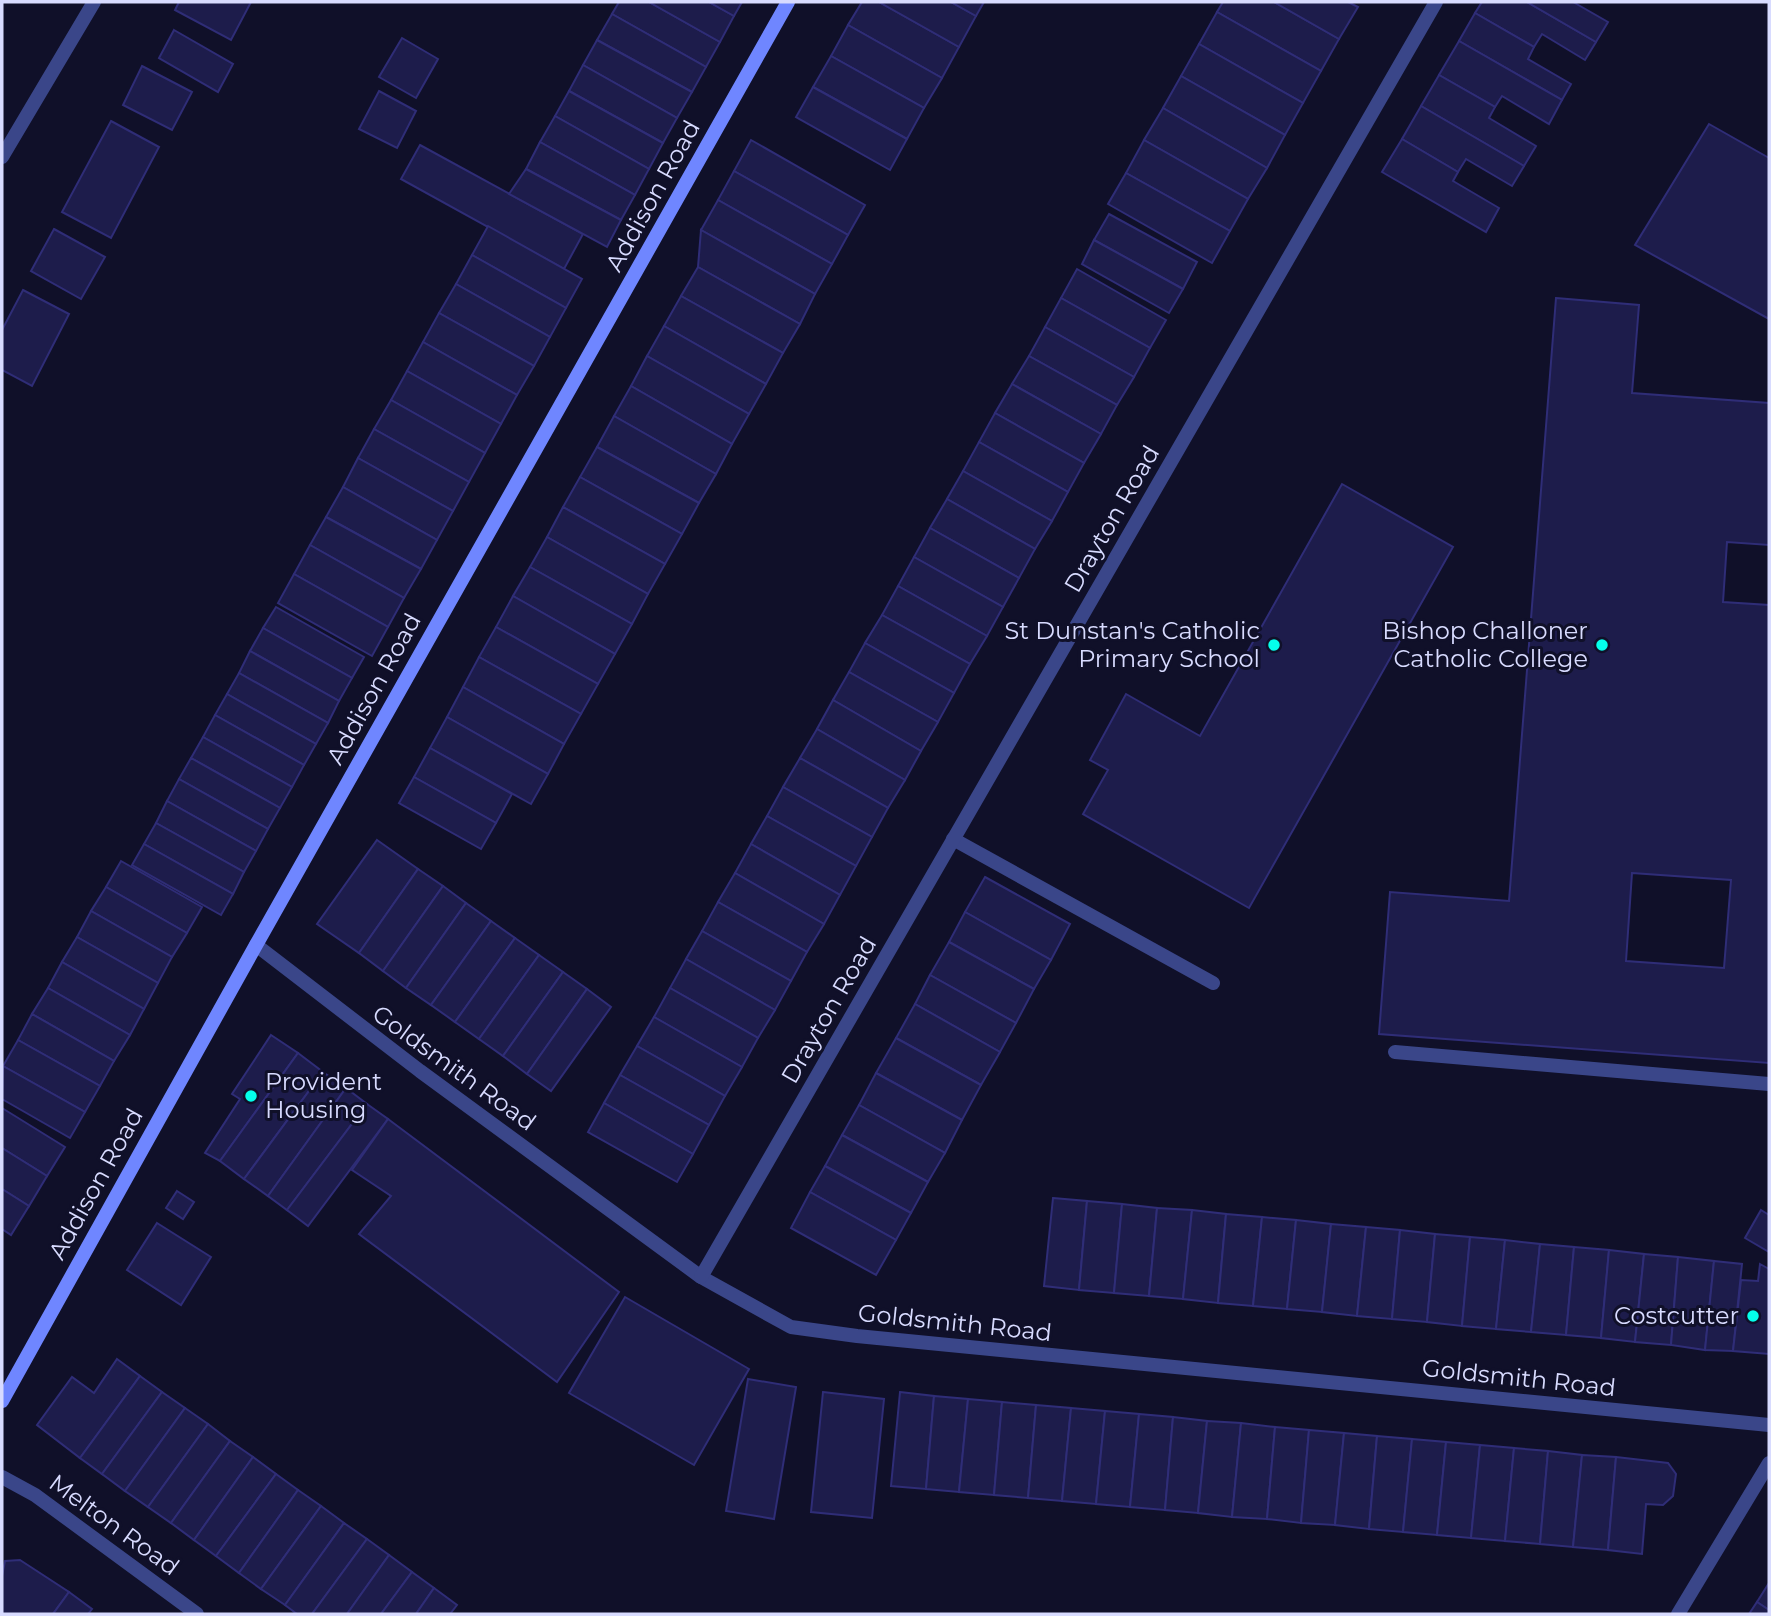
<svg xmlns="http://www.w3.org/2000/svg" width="1771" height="1616" font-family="Montserrat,sans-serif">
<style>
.building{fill:#1d1c4b;stroke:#2f2d77;stroke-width:2;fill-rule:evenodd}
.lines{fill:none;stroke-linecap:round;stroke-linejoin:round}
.lane{stroke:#3a4689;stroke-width:14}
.street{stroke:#3a4689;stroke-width:14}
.secondary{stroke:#6f86ff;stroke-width:14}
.poi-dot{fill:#04ffeb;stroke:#101029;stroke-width:2.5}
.labels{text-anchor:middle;stroke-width:6;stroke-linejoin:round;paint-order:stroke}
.street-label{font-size:24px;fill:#d8dbff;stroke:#101029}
.poi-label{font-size:24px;fill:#d8dbff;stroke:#101029;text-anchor:end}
</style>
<rect width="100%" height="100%" fill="#101029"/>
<g class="building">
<polygon points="179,2 251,2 231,40 175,10"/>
<polygon points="619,2 649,2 720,42 706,67 612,14"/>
<polygon points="649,2 709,2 734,16 720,42"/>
<polygon points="709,2 742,2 734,16"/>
<polygon points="862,2 879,2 959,47 942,78 848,25"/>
<polygon points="879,2 951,2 976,16 959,47"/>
<polygon points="951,2 984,2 976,16"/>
<polygon points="1223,2 1274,2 1339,39 1321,71 1217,12"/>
<polygon points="1274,2 1348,2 1358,7 1339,39"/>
<polygon points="1482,2 1527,2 1596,42 1585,60 1542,34 1534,47 1475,13"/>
<polygon points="1527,2 1573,2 1608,22 1596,42"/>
<polygon points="1217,12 1321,71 1303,103 1199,44"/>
<polygon points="1475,13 1534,47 1528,59 1571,84 1562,100 1459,41"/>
<polygon points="612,14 706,67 692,92 597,40"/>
<polygon points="848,25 942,78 924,108 831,56"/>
<polygon points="174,30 233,64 218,92 159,58"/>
<polygon points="402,38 438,59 416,98 379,77"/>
<polygon points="597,40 692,92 677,118 583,65"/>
<polygon points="1459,41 1562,100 1549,124 1502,96 1495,107 1439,75"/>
<polygon points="1199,44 1303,103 1285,135 1181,76"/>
<polygon points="831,56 924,108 907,139 813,87"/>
<polygon points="583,65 677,118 663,143 569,91"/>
<polygon points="142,66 192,92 172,130 123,105"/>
<polygon points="1439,75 1495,107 1489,118 1536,146 1524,166 1421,106"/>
<polygon points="1181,76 1285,135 1267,168 1163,108"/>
<polygon points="813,87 907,139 890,170 796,117"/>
<polygon points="379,91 416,111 397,148 359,129"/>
<polygon points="569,91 663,143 649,169 555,116"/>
<polygon points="1421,106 1524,166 1512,186 1466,159 1458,172 1402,139"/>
<polygon points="1163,108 1267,168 1248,199 1144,140"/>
<polygon points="555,116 649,169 635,195 540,142"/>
<polygon points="111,121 159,147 111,238 62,212"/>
<polygon points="1709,124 1769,158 1769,319 1635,245"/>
<polygon points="1402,139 1458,172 1453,181 1499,208 1486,232 1382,172"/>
<polygon points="751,140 865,205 848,235 734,171"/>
<polygon points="1144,140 1248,199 1230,231 1126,173"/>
<polygon points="540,142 635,195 621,220 526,169"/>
<polygon points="420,145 583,234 564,269 401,179"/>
<polygon points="526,169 621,220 607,247 509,194"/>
<polygon points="734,171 848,235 832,264 718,200"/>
<polygon points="1126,173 1230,231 1212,263 1108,204"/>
<polygon points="718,200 832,264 815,294 701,230"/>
<polygon points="1109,214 1197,262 1183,289 1094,240"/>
<polygon points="488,226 582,279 566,308 472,255"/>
<polygon points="54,229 105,257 81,299 31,271"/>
<polygon points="701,230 815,294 800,324 698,267"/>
<polygon points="1094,240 1183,289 1169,313 1082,264"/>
<polygon points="472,255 566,308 550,337 456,284"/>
<polygon points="698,267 800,324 783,353 681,296"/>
<polygon points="1077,269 1166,320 1150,348 1061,298"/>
<polygon points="456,284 550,337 534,366 439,313"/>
<polygon points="23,290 69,314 32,386 2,370 2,330"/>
<polygon points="681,296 783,353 766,384 664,326"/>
<polygon points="1061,298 1150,348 1134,377 1045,327"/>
<path d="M1556 298 1639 305 1632 393 1769 403V545L1727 542 1723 602 1769 605V1063L1379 1034 1390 892 1509 901ZM1632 873 1731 880 1724 968 1626 961Z"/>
<polygon points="439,313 534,366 517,395 423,342"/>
<polygon points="664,326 766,384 749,414 647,356"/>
<polygon points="1045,327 1134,377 1117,405 1029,356"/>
<polygon points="423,342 517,395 501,424 407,371"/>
<polygon points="647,356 749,414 732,444 631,386"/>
<polygon points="1029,356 1117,405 1101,434 1012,384"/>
<polygon points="407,371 501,424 485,453 391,400"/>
<polygon points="1012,384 1101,434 1084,463 995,413"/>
<polygon points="631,386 732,444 716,474 614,416"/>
<polygon points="391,400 485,453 469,482 374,429"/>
<polygon points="995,413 1084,463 1068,492 979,442"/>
<polygon points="614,416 716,474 699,503 597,447"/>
<polygon points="374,429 469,482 453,511 358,458"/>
<polygon points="979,442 1068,492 1052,521 963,471"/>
<polygon points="597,447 699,503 682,534 580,477"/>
<polygon points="358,458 453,511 437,540 343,487"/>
<polygon points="963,471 1052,521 1035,549 947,499"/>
<polygon points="580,477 682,534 665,564 563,507"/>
<polygon points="1342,484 1453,547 1249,908 1083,814 1108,770 1090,760 1126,694 1200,736"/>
<polygon points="343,487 437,540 421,569 326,517"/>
<polygon points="947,499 1035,549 1019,578 930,528"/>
<polygon points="563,507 665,564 648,594 547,537"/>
<polygon points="326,517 421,569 404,598 310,545"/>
<polygon points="930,528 1019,578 1003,607 914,557"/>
<polygon points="547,537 648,594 632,624 530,567"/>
<polygon points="310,545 404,598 388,627 294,574"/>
<polygon points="914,557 1003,607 987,636 898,586"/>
<polygon points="530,567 632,624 615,654 513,596"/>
<polygon points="294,574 388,627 372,656 278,603"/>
<polygon points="898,586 987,636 970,664 882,615"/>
<polygon points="513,596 615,654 598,684 496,627"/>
<polygon points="276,607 364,657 352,678 263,628"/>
<polygon points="882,615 970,664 954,693 865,643"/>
<polygon points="496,627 598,684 581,714 479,657"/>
<polygon points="263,628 352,678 339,701 250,651"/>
<polygon points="865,643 954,693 938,722 849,672"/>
<polygon points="250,651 339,701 328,723 239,673"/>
<polygon points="479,657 581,714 564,744 463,687"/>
<polygon points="849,672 938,722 921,751 833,700"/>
<polygon points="239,673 328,723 316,744 227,694"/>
<polygon points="463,687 564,744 548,774 447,717"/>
<polygon points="227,694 316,744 304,765 215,715"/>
<polygon points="833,700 921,751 905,780 817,729"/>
<polygon points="215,715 304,765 292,787 203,737"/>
<polygon points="447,717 548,774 531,804 430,748"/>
<polygon points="817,729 905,780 888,808 800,758"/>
<polygon points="203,737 292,787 280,808 191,758"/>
<polygon points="430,748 512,794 496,823 414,777"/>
<polygon points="191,758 280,808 268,829 179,779"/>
<polygon points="800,758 888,808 872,837 783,787"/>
<polygon points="414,777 496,823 481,849 399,803"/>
<polygon points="179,779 268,829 256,851 167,801"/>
<polygon points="783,787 872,837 856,866 767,816"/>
<polygon points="167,801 256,851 244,872 156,823"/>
<polygon points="767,816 856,866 840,895 751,844"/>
<polygon points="156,823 244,872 233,894 144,844"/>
<polygon points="377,840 418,869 359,953 317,924"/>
<polygon points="144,844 233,894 221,915 132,865"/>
<polygon points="751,844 840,895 824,924 735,873"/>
<polygon points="121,861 202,907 187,933 106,887"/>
<polygon points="418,869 443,886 383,971 359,953"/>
<polygon points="735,873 824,924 807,952 718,902"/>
<polygon points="985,877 1070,924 1051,960 965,912"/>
<polygon points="443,886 466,903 406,988 383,971"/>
<polygon points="106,887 187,933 172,957 91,911"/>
<polygon points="718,902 807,952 791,981 702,931"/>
<polygon points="466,903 491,921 431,1005 406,988"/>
<polygon points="91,911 172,957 158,983 77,937"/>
<polygon points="965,912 1051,960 1034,989 949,942"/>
<polygon points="491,921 515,938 455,1022 431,1005"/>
<polygon points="702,931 791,981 775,1010 686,959"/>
<polygon points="77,937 158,983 144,1009 62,962"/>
<polygon points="515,938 539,955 479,1039 455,1022"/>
<polygon points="949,942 1034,989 1016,1023 930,975"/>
<polygon points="539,955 563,972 503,1056 479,1039"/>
<polygon points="686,959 775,1010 758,1038 670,988"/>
<polygon points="62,962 144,1009 130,1035 48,988"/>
<polygon points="563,972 587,989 527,1074 503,1056"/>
<polygon points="930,975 1016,1023 1000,1052 915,1004"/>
<polygon points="48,988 130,1035 114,1061 32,1014"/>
<polygon points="670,988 758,1038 742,1067 654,1017"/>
<polygon points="587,989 611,1007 551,1091 527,1074"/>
<polygon points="915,1004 1000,1052 981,1085 896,1038"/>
<polygon points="32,1014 114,1061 100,1086 18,1040"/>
<polygon points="654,1017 742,1067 725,1096 637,1046"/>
<polygon points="271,1035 298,1053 220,1161 205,1153 240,1099 232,1094"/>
<polygon points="896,1038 981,1085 962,1120 876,1073"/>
<polygon points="18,1040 100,1086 85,1112 3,1066"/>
<polygon points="637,1046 725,1096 709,1125 620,1075"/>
<polygon points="298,1053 323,1072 244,1179 220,1161"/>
<polygon points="3,1066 85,1112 70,1138 2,1099"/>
<polygon points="323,1072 346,1088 268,1196 244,1179"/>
<polygon points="876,1073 962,1120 945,1153 859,1105"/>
<polygon points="620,1075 709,1125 693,1154 604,1103"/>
<polygon points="346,1088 367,1104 287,1210 268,1196"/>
<polygon points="604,1103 693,1154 677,1182 588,1132"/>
<polygon points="367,1104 388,1119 308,1226 287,1210"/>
<polygon points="859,1105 945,1153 928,1182 842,1135"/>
<polygon points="2,1108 65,1147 47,1176 2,1148"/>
<polygon points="388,1119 619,1292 557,1382 359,1234 391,1196 352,1170"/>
<polygon points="842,1135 928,1182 911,1213 825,1166"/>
<polygon points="2,1148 47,1176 29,1206 2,1189"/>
<polygon points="825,1166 911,1213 896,1240 810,1192"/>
<polygon points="2,1189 29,1206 11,1235 2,1229"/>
<polygon points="177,1191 194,1202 183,1219 166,1208"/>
<polygon points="810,1192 896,1240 876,1275 791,1228"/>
<polygon points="1053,1198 1087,1201 1079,1290 1044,1286"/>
<polygon points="1087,1201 1122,1204 1114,1293 1079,1290"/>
<polygon points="1122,1204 1157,1208 1149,1296 1114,1293"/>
<polygon points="1157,1208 1192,1210 1183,1299 1149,1296"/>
<polygon points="1192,1210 1226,1214 1218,1303 1183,1299"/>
<polygon points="1761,1210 1769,1215 1769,1252 1745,1238"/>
<polygon points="1226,1214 1262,1217 1253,1306 1218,1303"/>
<polygon points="1262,1217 1296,1220 1287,1309 1253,1306"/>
<polygon points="1296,1220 1331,1224 1322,1312 1287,1309"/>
<polygon points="157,1223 211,1257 181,1305 127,1270"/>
<polygon points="1331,1224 1366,1227 1357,1316 1322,1312"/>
<polygon points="1366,1227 1400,1230 1392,1319 1357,1316"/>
<polygon points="1400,1230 1435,1234 1427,1322 1392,1319"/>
<polygon points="1435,1234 1470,1237 1462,1326 1427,1322"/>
<polygon points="1470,1237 1505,1240 1496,1329 1462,1326"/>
<polygon points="1505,1240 1540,1244 1531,1332 1496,1329"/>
<polygon points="1540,1244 1574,1247 1566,1335 1531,1332"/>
<polygon points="1574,1247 1609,1250 1601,1338 1566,1335"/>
<polygon points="1609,1250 1644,1254 1635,1342 1601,1338"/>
<polygon points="1644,1254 1678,1257 1671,1345 1635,1342"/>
<polygon points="1678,1257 1714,1261 1705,1350 1671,1345"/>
<polygon points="1714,1261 1742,1264 1733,1351 1705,1350"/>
<polygon points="1760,1264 1769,1269 1769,1354 1733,1351 1741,1280 1758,1281"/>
<polygon points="625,1297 749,1369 694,1465 569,1393"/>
<polygon points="117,1359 140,1376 80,1458 37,1425 72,1377 94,1393"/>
<polygon points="140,1376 162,1392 102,1474 80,1458"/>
<polygon points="748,1379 796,1387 774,1519 726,1511"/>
<polygon points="162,1392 185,1408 125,1491 102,1474"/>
<polygon points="823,1392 884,1399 872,1518 811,1512"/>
<polygon points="900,1392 934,1396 926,1489 891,1486"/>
<polygon points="934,1396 968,1399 959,1492 926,1489"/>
<polygon points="968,1399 1002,1402 994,1495 959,1492"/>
<polygon points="1002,1402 1036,1405 1028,1498 994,1495"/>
<polygon points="1036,1405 1071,1408 1062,1501 1028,1498"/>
<polygon points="185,1408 208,1424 148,1507 125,1491"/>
<polygon points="1071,1408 1105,1411 1096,1504 1062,1501"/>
<polygon points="1105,1411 1139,1414 1130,1507 1096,1504"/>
<polygon points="1139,1414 1173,1417 1165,1510 1130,1507"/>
<polygon points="1173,1417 1207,1421 1198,1513 1165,1510"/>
<polygon points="1207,1421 1241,1423 1232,1517 1198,1513"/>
<polygon points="1241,1423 1275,1427 1267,1519 1232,1517"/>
<polygon points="208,1424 230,1441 171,1523 148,1507"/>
<polygon points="1275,1427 1309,1430 1301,1523 1267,1519"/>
<polygon points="1309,1430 1344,1433 1335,1525 1301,1523"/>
<polygon points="1344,1433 1377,1436 1369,1529 1335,1525"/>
<polygon points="1377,1436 1412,1439 1403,1532 1369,1529"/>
<polygon points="1412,1439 1446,1442 1437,1535 1403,1532"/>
<polygon points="230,1441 253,1457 194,1540 171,1523"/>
<polygon points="1446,1442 1480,1445 1471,1538 1437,1535"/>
<polygon points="1480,1445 1514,1448 1505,1541 1471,1538"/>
<polygon points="1514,1448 1548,1451 1540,1544 1505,1541"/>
<polygon points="1548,1451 1582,1455 1573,1547 1540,1544"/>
<polygon points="1582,1455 1616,1457 1608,1550 1573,1547"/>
<polygon points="253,1457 276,1474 216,1556 194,1540"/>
<polygon points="1616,1457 1668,1463 1676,1474 1673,1496 1663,1505 1646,1504 1642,1554 1608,1550"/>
<polygon points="276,1474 298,1490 239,1573 216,1556"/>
<polygon points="298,1490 321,1506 261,1589 239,1573"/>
<polygon points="321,1506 344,1523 285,1605 261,1589"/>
<polygon points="344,1523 367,1539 312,1614 297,1614 285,1605"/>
<polygon points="367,1539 389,1555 347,1614 312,1614"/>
<polygon points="389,1555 412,1572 381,1614 347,1614"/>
<polygon points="20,1560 69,1592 53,1614 2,1614 2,1576 5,1561"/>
<polygon points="412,1572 434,1588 416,1614 381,1614"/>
<polygon points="1769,1583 1769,1610 1757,1602"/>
<polygon points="434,1588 457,1605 450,1614 416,1614"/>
<polygon points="69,1592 92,1609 88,1614 53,1614"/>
<polygon points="1757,1602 1769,1610 1769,1614 1749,1614"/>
</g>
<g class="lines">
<g class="lane">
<polyline points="953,839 1213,983"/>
<polyline points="1395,1052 1769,1084"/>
</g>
<g class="street">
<polyline points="2,157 94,2"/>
<polyline points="256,945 420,1071 701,1277 791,1327 857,1336 1769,1425"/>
<polyline points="701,1277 1436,2"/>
<polyline points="2,1477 35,1495 197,1614"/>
<polyline points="1678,1614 1769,1463"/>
</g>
<polyline class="secondary" points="2,1401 256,945 788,2"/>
</g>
<g class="poi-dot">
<circle cx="1274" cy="645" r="7"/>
<circle cx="1602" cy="645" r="7"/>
<circle cx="251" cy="1096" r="7"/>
<circle cx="1753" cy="1316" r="7"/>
</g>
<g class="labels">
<g class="street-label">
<text transform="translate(653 196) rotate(-61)" y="8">Addison Road</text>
<text transform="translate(1112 519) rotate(-60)" y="8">Drayton Road</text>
<text transform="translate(374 689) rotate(-61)" y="8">Addison Road</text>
<text transform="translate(829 1010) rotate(-60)" y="8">Drayton Road</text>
<text transform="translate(454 1068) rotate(36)" y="8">Goldsmith Road</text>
<text transform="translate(96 1184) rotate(-61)" y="8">Addison Road</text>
<text transform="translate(955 1323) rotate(6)" y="8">Goldsmith Road</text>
<text transform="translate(1519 1378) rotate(6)" y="8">Goldsmith Road</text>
<text transform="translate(114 1525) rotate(36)" y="8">Melton Road</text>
</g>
<g class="poi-label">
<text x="1260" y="639">St Dunstan's Catholic<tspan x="1260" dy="28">Primary School</tspan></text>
<text x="1588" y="639">Bishop Challoner<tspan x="1588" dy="28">Catholic College</tspan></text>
<text x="265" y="1090" text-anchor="start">Provident<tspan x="265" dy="28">Housing</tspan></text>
<text x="1739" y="1324">Costcutter</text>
</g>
</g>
<rect width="1771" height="1616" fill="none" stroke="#d8dbff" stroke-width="7"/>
</svg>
